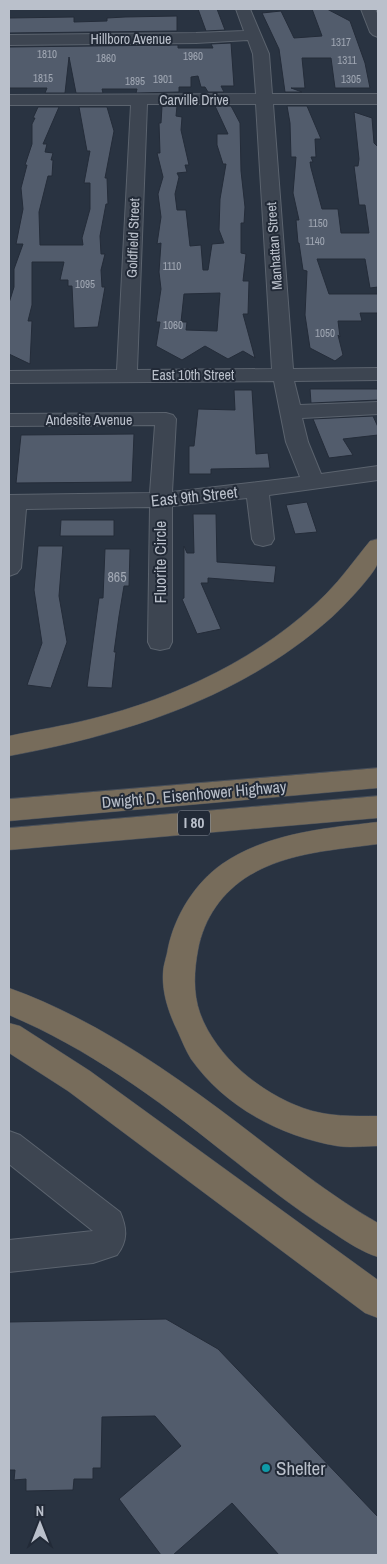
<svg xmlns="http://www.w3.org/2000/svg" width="387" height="1564" font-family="'Archivo Narrow',sans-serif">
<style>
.building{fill:#525c6c;stroke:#242c39;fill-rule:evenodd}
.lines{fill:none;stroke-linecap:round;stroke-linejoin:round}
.minor-casing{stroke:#5b636e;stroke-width:2}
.highway-casing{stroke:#48505c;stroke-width:1}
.minor{fill:#3d4551;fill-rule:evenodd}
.highway{fill:#776c5b;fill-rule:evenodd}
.culture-dot{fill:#0f9aa8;stroke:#222a37;stroke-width:2}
.labels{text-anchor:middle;stroke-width:4;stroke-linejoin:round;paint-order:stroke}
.far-number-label{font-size:11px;fill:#a0a7b3}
.far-street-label{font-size:14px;fill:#bac0cb;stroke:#222a37}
.number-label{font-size:14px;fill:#a0a7b3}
.shield{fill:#222a37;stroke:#8c939f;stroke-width:1}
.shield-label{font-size:15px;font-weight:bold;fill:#bac0cb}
.street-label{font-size:16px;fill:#bac0cb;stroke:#222a37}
.near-poi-label{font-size:19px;fill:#bac0cb;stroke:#222a37;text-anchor:start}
</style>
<rect width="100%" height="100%" fill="#293341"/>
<g class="building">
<polygon points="198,9 217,9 225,30 206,31"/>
<polygon points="312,9 327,9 350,21 365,63 370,88 335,88 331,58 302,58 305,88 291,88 302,92 285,92 279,49 262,13 281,11 294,38 322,36"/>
<polygon points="177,16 177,31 9,33 9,18 74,17 74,22 107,21 107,18 125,17"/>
<polygon points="231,43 234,86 221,86 224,92 208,92 205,87 201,87 198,76 191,77 191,87 179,87 179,92 136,93 137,89 102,89 103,93 76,93 69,57 65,93 45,93 47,88 9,88 9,47 178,45 178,48 213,48 211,44"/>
<path d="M162 106H177L176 116 182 117 181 130 189 165H185L187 172 177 173 179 177 175 194 177 210H186L190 246 201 245 203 270H208L212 244 224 243 219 230 220 199 226 164H223L217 145V134H228L215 106H231L240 123 241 171 245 207 244 223H241V253L246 254 243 281H249L248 314H243L255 358 243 351 228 359 205 346 182 360 156 346 160 322H156L161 289 159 272 161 243 157 244 161 217 158 194 163 177 157 153H160L159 123H161ZM220 293 217 331 186 330 187 322H181L184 294Z"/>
<polygon points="287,106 307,106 321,139 315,139 316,157 311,157 313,162 310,162 311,168 322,209 338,209 341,233 369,233 365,205 359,205 354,166 358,166 359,159 354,112 372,118 374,143 378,147 378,287 370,288 365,259 317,259 329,294 378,294 378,313 360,313 362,321 338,321 340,337 338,335 343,355 335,361 310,348 305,315 307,271 303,270 299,243 298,243 296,220 299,220 293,193 296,157 291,157 290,123"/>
<polygon points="38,107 59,107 43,144 47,144 45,152 53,153 51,160 53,160 52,176 48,176 39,212 40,245 83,245 82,238 90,209 90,183 84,183 90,151 87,151 79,107 107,107 114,131 105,178 107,178 108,204 106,204 100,236 101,254 105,254 101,270 102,287 105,287 98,327 74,328 72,286 68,286 68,280 60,280 64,262 32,262 32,305 28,321 32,321 30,364 9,354 9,303 14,287 14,269 23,244 16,244 23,209 21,188 27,165 25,165 32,144 32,124 35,118 33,118"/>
<polygon points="310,389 378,389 378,400 311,403"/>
<polygon points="234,390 252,390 256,454 268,453 270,468 211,469 211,474 189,474 189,446 194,446 198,409 235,410"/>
<polygon points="373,416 378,427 378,435 343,439 353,455 329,458 313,419"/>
<polygon points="134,434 132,482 16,483 21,435"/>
<polygon points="307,502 317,532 295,534 286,505"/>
<polygon points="193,514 216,514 217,562 276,566 274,583 208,578 208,583 201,583 221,629 197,634 182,599 184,598 184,546 187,553 194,553"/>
<polygon points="61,520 114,520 114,536 60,536"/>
<polygon points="38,546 63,546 59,596 67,642 51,688 27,685 42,643 34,590"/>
<polygon points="105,549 130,549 129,586 124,586 119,616 114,652 116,652 112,688 87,687 99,598 103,598"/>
<polygon points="166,1319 218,1349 378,1517 378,1555 279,1555 232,1503 173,1555 161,1555 119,1499 181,1446 155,1416 102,1417 101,1468 93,1468 93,1479 74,1479 73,1490 26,1491 26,1479 14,1480 15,1470 9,1470 9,1322"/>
</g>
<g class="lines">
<g class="minor-casing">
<g id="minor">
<path d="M236 9H250L269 54 272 94H378V104H273L293 369 378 368V380L294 381 300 405 378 402V414L302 418 308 442 321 474 378 466V480L269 495 274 539 271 544 263 546 255 544 252 539 247 498 172 506V642L169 648 160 650 151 648 148 642 150 507 26 509 21 568 17 573 9 576V495L150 493 155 425 9 426V414L166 413 173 415 176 419 172 492 300 477 286 442 274 381 9 383V371L117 370 131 105H9V95L256 94 253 54 248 40 196 43 9 45V35L196 33 244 31ZM147 104H256L272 369 137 370Z"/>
<polygon points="361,9 375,9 378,15 378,37 373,35 370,32"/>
<path d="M9 1131 20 1135 120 1212C127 1228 128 1241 117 1255L93 1263 9 1272V1240L93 1231 9 1164Z"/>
</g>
</g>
<g class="highway-casing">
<g id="highway">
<path d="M378 539C378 546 380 555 378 562 376 573 342 608 332 617 241 698 127 734 9 756V736C36 730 64 726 91 719 176 698 263 657 326 594 342 578 355 559 370 541Z"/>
<polygon points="378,768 378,788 9,821 9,799"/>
<polygon points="378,796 378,818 9,850 9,828"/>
<path d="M378 822V844C335 850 289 852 250 875 222 892 204 918 198 950 194 971 193 993 200 1013 216 1057 261 1093 303 1108 328 1117 353 1116 378 1116V1146C365 1146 350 1148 337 1146 280 1136 225 1107 191 1059 186 1051 182 1041 178 1032 169 1014 162 993 163 974 163 965 167 956 168 948 175 915 195 883 222 864 267 833 326 828 378 822Z"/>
<path d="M9 988C93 1018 169 1071 239 1124 285 1159 329 1195 378 1223V1257C362 1252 347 1242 332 1232 293 1208 258 1179 222 1151 156 1098 87 1048 9 1015Z"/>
<polygon points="9,1023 20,1026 90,1071 378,1280 378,1318 365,1313 68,1091 9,1053"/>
</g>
</g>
<use href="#minor" class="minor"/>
<use href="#highway" class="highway"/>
</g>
<circle class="culture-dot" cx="266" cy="1468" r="5"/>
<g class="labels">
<g class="far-number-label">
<text x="341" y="46">1317</text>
<text x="47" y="58">1810</text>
<text x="193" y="60">1960</text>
<text x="106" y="62">1860</text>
<text x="347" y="64">1311</text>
<text x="43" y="82">1815</text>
<text x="163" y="83">1901</text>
<text x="351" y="83">1305</text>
<text x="135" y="85">1895</text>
<text x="318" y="227">1150</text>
<text x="315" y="245">1140</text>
<text x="172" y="270">1110</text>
<text x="85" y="288">1095</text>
<text x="173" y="329">1060</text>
<text x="325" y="337">1050</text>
</g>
<g class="far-street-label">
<text x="131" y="44">Hillboro Avenue</text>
<text x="194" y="105">Carville Drive</text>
<text transform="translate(133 238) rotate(-88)" y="5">Goldfield Street</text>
<text transform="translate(274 246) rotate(-94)" y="5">Manhattan Street</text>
<text x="193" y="380">East 10th Street</text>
<text x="89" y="425">Andesite Avenue</text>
</g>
<g class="number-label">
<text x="117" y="582">865</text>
</g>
<rect class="shield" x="178" y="810.5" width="32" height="25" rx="4"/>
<g class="shield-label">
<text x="194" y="828">I 80</text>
</g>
<g class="street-label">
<text transform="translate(194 496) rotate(-6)" y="6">East 9th Street</text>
<text transform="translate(160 562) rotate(-90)" y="6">Fluorite Circle</text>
<text transform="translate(194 794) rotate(-5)" y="6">Dwight D. Eisenhower Highway</text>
</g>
<g class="near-poi-label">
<text x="276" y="1475">Shelter</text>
</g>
</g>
<rect width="387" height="1564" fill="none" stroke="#bac0cb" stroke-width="20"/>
<g transform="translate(40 1524)" stroke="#222a37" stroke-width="4" paint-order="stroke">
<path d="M0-4L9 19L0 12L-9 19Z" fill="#bac0cb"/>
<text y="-8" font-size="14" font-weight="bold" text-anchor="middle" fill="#bac0cb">N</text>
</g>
</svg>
